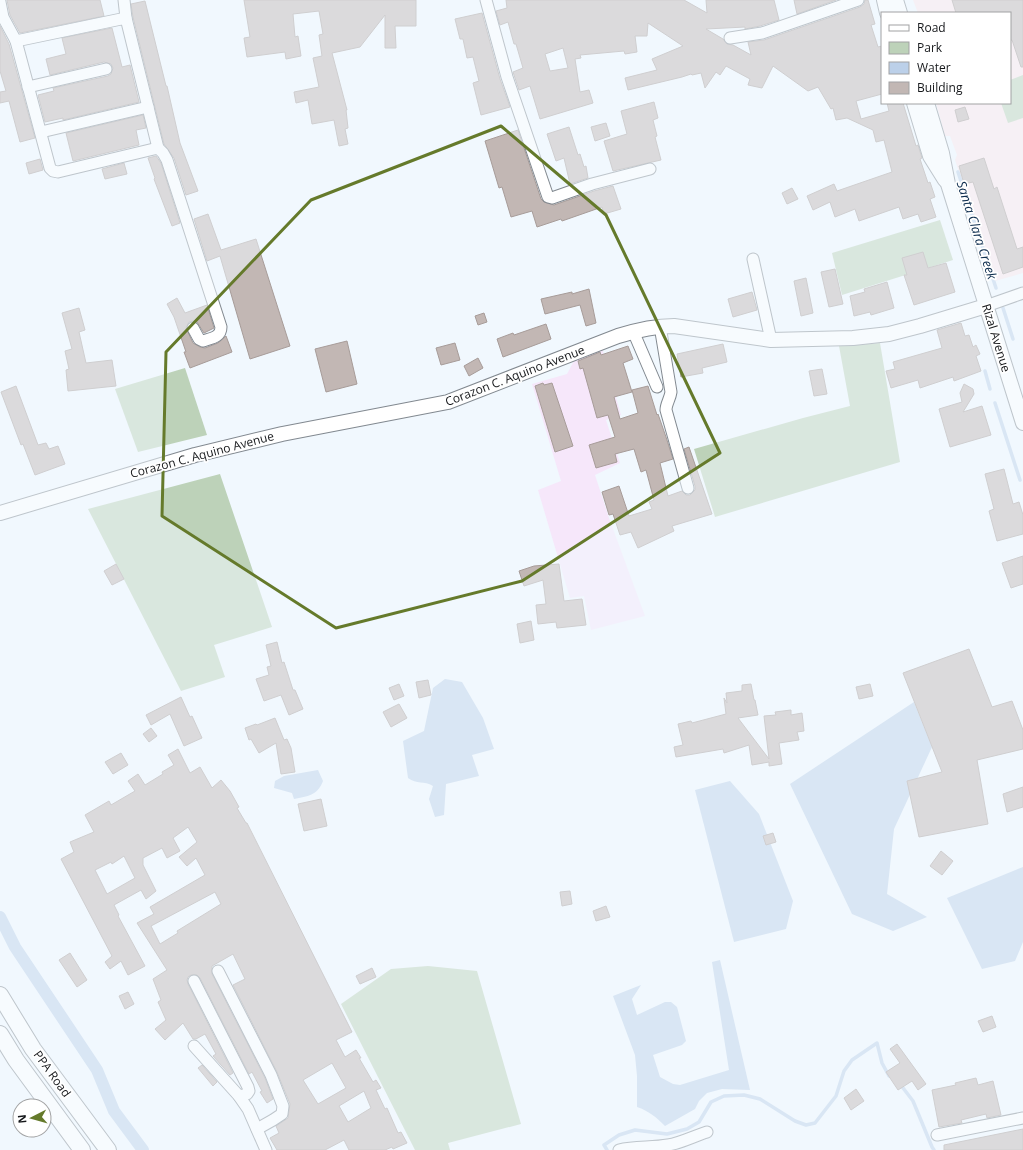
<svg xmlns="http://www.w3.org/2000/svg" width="1023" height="1150" font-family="'Open Sans',sans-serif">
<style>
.commercial{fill:#f6e7fa}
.education{fill:#fce7ea}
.green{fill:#bdd2b9}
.water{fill:#bcd0e9}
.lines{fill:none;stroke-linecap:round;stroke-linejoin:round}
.stream{stroke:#bcd0e9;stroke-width:3.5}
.canal{stroke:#bcd0e9;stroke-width:12}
.building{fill:#c2b7b4;stroke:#a79c99;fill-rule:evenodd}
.minor-casing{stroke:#828990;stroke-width:13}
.major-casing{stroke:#828990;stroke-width:16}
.highway-casing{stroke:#828990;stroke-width:18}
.minor{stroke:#fff;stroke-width:11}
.major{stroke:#fff;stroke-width:14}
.highway{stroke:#fff;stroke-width:16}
.marked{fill:none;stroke:#657a2b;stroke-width:3;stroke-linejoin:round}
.labels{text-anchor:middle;stroke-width:3.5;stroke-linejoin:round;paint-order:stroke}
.street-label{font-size:12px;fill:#15171a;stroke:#fff}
.water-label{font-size:13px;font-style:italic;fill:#0d2d4e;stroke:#fff}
</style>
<rect width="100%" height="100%" fill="#f1f8fe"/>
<polygon class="commercial" points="602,348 621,415 606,420 620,463 595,475 609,518 645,616 591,630 584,596 570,598 538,490 561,481 532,384 567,374 576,357"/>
<polygon class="education" points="913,0 1023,0 1023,273 995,281 955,160 957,155 950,136 945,136 936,103 1010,103 1010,13 918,13"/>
<g class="green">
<polygon points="1023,75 1023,118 1008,123 1001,103 1010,103 1010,80"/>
<polygon points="940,220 953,260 842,295 832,253"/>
<polygon points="880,343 900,462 715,517 694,449 803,418 850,406 839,346"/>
<polygon points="185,368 207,435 138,452 115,389"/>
<polygon points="220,474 272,627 214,645 225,677 181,691 88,509"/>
<polygon points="428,966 477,971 521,1124 448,1143 450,1150 415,1150 341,1004 391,969"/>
</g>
<g class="water">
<path d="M445 679 462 682 483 718 494 749 472 755 479 776 446 784 444 815 435 817 429 799 433 786C424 780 417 785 408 778L403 741 424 731 433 688Z"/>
<polygon points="914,702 932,747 894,829 887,894 927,917 893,931 852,914 790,784"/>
<path d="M318 770 323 781C317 796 308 796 294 799L292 793 274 788 275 781 284 776Z"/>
<polygon points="730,781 759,814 793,901 786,929 734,942 695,790"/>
<polygon points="1023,867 1023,942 1015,961 982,969 947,898"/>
<path d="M720 960 750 1090 722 1089 707 1093 699 1101 695 1109 665 1126C656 1117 649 1111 637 1107V1076L635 1055 613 996 641 985 632 999 637 1015 665 1002H671L677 1007 686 1041 682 1045 653 1055 660 1077 673 1084 680 1085 729 1070 712 962Z"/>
</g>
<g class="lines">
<g class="stream">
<polyline points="958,172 996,288"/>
<polyline points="1003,308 1013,339"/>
<polyline points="985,371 990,389"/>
<polyline points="995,403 1020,480"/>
<polyline points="900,1084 913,1101 932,1147 934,1150"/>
<polyline points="607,1150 604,1145 619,1135 635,1130 667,1134 687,1129 699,1122 711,1102 724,1096 744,1095 760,1099 795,1121 806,1125 815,1123 836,1096 844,1071 852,1060 877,1043 882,1063 889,1076"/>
</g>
<polyline class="canal" points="0,917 15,947 97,1070 114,1111 143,1150"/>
</g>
<g class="building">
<polygon points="7,0 100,0 104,16 20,33 10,15"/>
<polygon points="244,0 416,0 416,26 395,26 396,48 385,48 385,15 360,47 332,53 347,110 346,110 348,128 345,129 348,144 339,146 334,120 312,124 308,100 296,103 294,92 319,87 313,58 322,56 319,35 323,34 319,11 293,14 295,37 298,36 301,56 286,59 285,52 247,57 244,38 250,37"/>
<path d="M506 0H684L707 13 706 0H774L779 20 760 26 745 29V27L706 29 723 39 727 44 733 45 751 55 748 42 764 40 860 7 864 4 865 0H868L875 24 871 25 878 47 882 46V94L856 101 861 119 889 111 887 103H903L916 146 918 145 922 158 920 159 928 183 930 182 935 197 930 199 936 217 921 222 918 214 903 219 899 207 859 221 855 209 835 217 830 202 813 210 807 196 834 184 837 191 892 172 884 140 876 142 873 130 847 118 836 120 833 108 831 109 818 87 808 91 773 66 762 88 748 85 750 79 726 66 720 75 716 72 705 88 701 73 692 75 691 74 682 77 628 90 625 78 657 70 652 59 683 46 648 23 647 36H635L637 52 625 54 624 51 580 55 581 58 575 59 580 92 589 90 593 103 540 119 530 86 519 90 513 72 523 68 516 44H514L508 22 500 25 496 11 507 8ZM563 48 568 68 550 71 545 54Z"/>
<polygon points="794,0 836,0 797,14"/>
<polygon points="952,0 1023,0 1023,67 1021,67 1012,40 1010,40 1010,13 956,13"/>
<polygon points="145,1 166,86 167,86 180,143 198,191 186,195 174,158 164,144 133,17 131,4"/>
<polygon points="482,13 500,79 510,107 481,115 473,83 479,81 473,57 467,58 463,39 460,39 455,19"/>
<polygon points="0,26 9,44 35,138 20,142 9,101 0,103 0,92 6,91 0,71"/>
<polygon points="112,28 122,67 130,65 139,102 63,120 63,118 45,122 38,95 54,91 53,88 108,76 111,74 113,68 111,64 104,62 50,75 46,59 66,54 62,38"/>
<polygon points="654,102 658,118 653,120 657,136 655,137 661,160 613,171 604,141 627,134 621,111"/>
<polygon points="965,107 969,119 958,122 955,110"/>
<polygon points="143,115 146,128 136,130 139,145 73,161 66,133"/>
<polygon points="606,123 610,136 595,141 591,127"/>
<polygon points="569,127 578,155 580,154 584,167 586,166 588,178 570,184 564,158 556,161 547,134"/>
<polygon points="518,130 541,199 544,202 554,205 594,191 613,186 621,209 604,214 602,207 562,221 561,219 537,227 532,211 511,217 502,187 499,188 485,141"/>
<polygon points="156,156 161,163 180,223 172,226 154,179 155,178 148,158"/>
<polygon points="984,158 994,189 997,187 1017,249 1023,247 1023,267 1003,274 973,182 964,184 959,166"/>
<polygon points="40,159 43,170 29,174 26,163"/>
<polygon points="124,163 127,174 105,179 102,169"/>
<polygon points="792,188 798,199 787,204 782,193"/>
<polygon points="208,214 221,250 256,239 290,346 250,359 220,256 207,261 194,219"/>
<polygon points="923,252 928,268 946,263 955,292 914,305 904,275 907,275 902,258"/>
<polygon points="835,269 843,304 829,307 821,272"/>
<polygon points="806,278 813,313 801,316 794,281"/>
<polygon points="887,282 894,308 871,315 870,312 854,316 850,296 865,292 864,289"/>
<polygon points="589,289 596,323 586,326 580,305 545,314 541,299 572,292 572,294"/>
<polygon points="752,292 757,310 733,317 728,299"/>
<polygon points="177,298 185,313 207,305 214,328 204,333 197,322 193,321 189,322 186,328 193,343 200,347 205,348 218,343 226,336 232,352 190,368 184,352 186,352 174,317 167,304"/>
<polygon points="79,308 85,330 79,332 86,363 112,360 116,386 68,391 66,370 69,369 65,351 72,349 62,313"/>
<polygon points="484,313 487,322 478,325 475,316"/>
<polygon points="961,323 965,336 969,335 973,347 976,345 980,354 976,356 981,371 954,381 953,377 920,388 918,380 891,388 886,371 895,369 893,362 942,348 937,330"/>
<polygon points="546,324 551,339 503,357 497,339 513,333 514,335"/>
<polygon points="347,341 357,384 326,392 315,349"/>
<polygon points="455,343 460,360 441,365 436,348"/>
<polygon points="723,344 727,362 702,368 703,373 681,377 677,354"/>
<polygon points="628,346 633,359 623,363 632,392 614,397 620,419 638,413 632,390 648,386 657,415 658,414 666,437 673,459 660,463 668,496 682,491 686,495 690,495 695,490 695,486 684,449 689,447 712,514 672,526 674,531 638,548 631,532 620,535 613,514 609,515 602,492 619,486 629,516 652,509 649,502 654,500 646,470 641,472 634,449 615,454 617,462 596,468 589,445 615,437 608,415 597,418 583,368 580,369 578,361 600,352 601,355"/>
<polygon points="478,358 483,368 469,376 464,366"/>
<polygon points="822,369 827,394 814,396 809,371"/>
<polygon points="543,383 544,385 552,383 573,446 555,452 535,386"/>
<polygon points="964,384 973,389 974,394 963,412 982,406 991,435 950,447 939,409 962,402 960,393"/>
<polygon points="16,386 38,445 46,443 49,449 58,446 65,464 35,475 23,444 21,445 1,392"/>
<polygon points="1004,469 1013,504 1019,502 1023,515 1023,534 997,541 989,511 994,509 985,474"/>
<polygon points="1023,556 1023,584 1011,588 1002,563"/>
<polygon points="116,564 124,579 112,585 104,571"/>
<polygon points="559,564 564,601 582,599 586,625 557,628 556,622 538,624 536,605 546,604 543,580 524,586 519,571 534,566"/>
<polygon points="531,621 534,640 520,643 517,624"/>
<polygon points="277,642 282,663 284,662 293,690 295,690 303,709 289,715 281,695 264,701 256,679 269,675 267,667 271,666 266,645"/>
<polygon points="969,649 992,707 1012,701 1023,730 1023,749 977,760 988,824 919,837 907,781 942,772 903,673"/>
<polygon points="428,680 431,695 419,698 416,682"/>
<polygon points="399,684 404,696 394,700 389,688"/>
<polygon points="751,684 754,700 755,700 758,715 738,718 769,759 764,716 776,715 775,712 791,710 791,715 802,713 804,731 797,732 799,740 779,743 782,764 769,766 769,762 752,765 749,745 724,753 723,749 676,757 674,747 683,745 678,724 691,721 692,723 726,714 724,698 727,703 726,693 742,691 742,685"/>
<polygon points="870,684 873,696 859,699 856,687"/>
<polygon points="181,697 190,717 192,716 202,738 184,746 170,714 151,725 146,715"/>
<polygon points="399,704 407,718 391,727 383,712"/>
<polygon points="275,718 284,740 287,739 291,748 295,772 281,774 276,743 259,753 251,739 249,740 245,728 256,724 257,725"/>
<polygon points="151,728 157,736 149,742 143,734"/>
<path d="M178 749 190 773 200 767 212 788 221 780 230 791 239 807 237 808 246 823H247L352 1032 336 1040 345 1057 356 1050 361 1058H359L373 1082 376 1080 381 1088 376 1090 385 1109 387 1108 398 1133 401 1132 407 1143 393 1149 392 1147 385 1150H349L344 1140 325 1150H277L270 1138 279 1133 276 1126 288 1118 290 1104 277 1072 233 985 245 979 233 954 212 966V974L265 1078 273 1099 267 1103 260 1092 262 1091 252 1072 249 1074 200 978 197 975H191L188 977 187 980 188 984 233 1073 230 1075 213 1056 216 1054 205 1034 196 1039H193L183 1023 165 1040 155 1029 166 1020 158 1002 161 1000 153 979 167 970 137 923 154 914 150 907 205 875 196 858 187 866 179 857 197 842 188 827 173 838 180 851 167 858 162 848 143 858V865L156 891 146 899 141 890 114 905 119 915 118 916 145 966 128 975 121 961 110 969 105 962 112 956 61 859 74 852 70 842 94 832 85 815 109 801 111 805 135 791 128 781 138 774 145 785 163 774 162 772 174 765 168 755ZM124 856 135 878 107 894 95 870 111 862 112 864ZM215 892 221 904 177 931 178 933 160 944 151 926ZM332 1063 346 1088 318 1104 303 1080ZM364 1091 371 1108 348 1122 339 1106Z"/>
<polygon points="121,753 128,765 113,774 105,762"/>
<polygon points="1023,787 1023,807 1007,812 1003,794"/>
<polygon points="321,799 327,826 304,831 298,804"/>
<polygon points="773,833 776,842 766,845 763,836"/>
<polygon points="941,851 953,861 942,875 930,866"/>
<polygon points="570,891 572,904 562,906 560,892"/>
<polygon points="606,906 610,917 596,921 593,911"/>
<polygon points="70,953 87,980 77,987 59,960"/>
<polygon points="372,968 376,977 360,984 356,976"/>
<polygon points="128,992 134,1004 125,1009 119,996"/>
<polygon points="992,1016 996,1027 983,1032 978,1021"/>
<polygon points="897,1044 926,1084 918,1090 912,1081 898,1090 886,1072 900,1063 890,1049"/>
<polygon points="202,1065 217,1082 213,1086 198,1068"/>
<polygon points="976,1078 978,1085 993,1081 1001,1115 987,1118 986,1114 961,1120 962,1123 939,1127 932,1090 956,1085 955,1083"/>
<polygon points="856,1089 864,1101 851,1110 844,1098"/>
<polygon points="1023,1129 1023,1150 944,1150 944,1145"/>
</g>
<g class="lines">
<g class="minor-casing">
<g id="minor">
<polyline points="124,0 126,18"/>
<polyline points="486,0 507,77 548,197 552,198 592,184 650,169"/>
<path d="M0 2 3 17 16 41 50 168 53 171 58 172 158 148 163 153 167 160 221 327C221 337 212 338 203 341L199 339 193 328"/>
<polyline points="730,38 762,33 858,0"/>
<polyline points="16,41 126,18 158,148"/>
<polyline points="28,87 106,69"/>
<polyline points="41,132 148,107"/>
<polyline points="753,259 771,340"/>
<polyline points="986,306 1023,293"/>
<path d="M660 326 671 392C670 399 666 404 666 410L688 488"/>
<polyline points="633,331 657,387"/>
<polyline points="218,971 271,1075 283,1106 282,1114 273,1120 257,1129"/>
<polyline points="194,981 248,1087 249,1091 247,1094 239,1096"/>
<polyline points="194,1046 239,1096 248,1109 266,1150"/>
<polyline points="937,1135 1023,1118"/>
<path d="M619 1150C635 1146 652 1148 668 1145 681 1143 694 1136 707 1132"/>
</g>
</g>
<g class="major-casing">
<g id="major">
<polyline points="884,0 887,13"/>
<polyline points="896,0 900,13"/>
<polyline points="914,103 930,156 945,180"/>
<polyline points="927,103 942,153 948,184 1023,423"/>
<path d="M0 513 195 455 282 434 448 402 618 336C637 330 654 326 674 326L771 340 853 338 889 334 920 326 986 306"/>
</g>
</g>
<g class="highway-casing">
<g id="highway">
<polyline points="0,995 33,1049 108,1150"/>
<polyline points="0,1034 16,1060 82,1150"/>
</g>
</g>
<use href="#minor" class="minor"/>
<use href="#major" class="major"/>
<use href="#highway" class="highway"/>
</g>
<path d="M0 0H1023V1150H0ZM501 126 606 215 720 453 522 581 336 628 162 516 166 352 311 200Z" fill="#f1f8fe" fill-opacity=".55" fill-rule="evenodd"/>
<path class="marked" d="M501 126 606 215 720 453 522 581 336 628 162 516 166 352 311 200Z"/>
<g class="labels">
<g class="street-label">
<text transform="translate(996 338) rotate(73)" y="4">Rizal Avenue</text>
<text transform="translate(515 376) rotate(-21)" y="4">Corazon C. Aquino Avenue</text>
<text transform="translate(202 455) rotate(-15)" y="4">Corazon C. Aquino Avenue</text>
<text transform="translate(52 1074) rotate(54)" y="4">PPA Road</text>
</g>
<g class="water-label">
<text transform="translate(977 230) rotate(72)" y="5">Santa Clara Creek</text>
</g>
</g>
<rect x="881" y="12" width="130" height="92" fill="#ffffff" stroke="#a1a2a3"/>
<rect x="889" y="25" width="20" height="6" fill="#ffffff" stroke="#a1a2a3"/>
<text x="917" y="32" font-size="12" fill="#15171a">Road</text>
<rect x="889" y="42" width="20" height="12" fill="#bdd2b9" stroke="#a1a2a3"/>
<text x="917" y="52" font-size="12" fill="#15171a">Park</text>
<rect x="889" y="62" width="20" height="12" fill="#bcd0e9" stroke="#a1a2a3"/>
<text x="917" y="72" font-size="12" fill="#15171a">Water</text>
<rect x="889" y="82" width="20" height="12" fill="#c2b7b4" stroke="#a1a2a3"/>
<text x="917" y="92" font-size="12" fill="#15171a">Building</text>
<g transform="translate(32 1118) rotate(264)"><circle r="19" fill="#ffffff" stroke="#a1a2a3"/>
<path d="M0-3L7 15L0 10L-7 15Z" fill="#657a2b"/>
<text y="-6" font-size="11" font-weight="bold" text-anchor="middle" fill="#15171a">N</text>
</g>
</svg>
